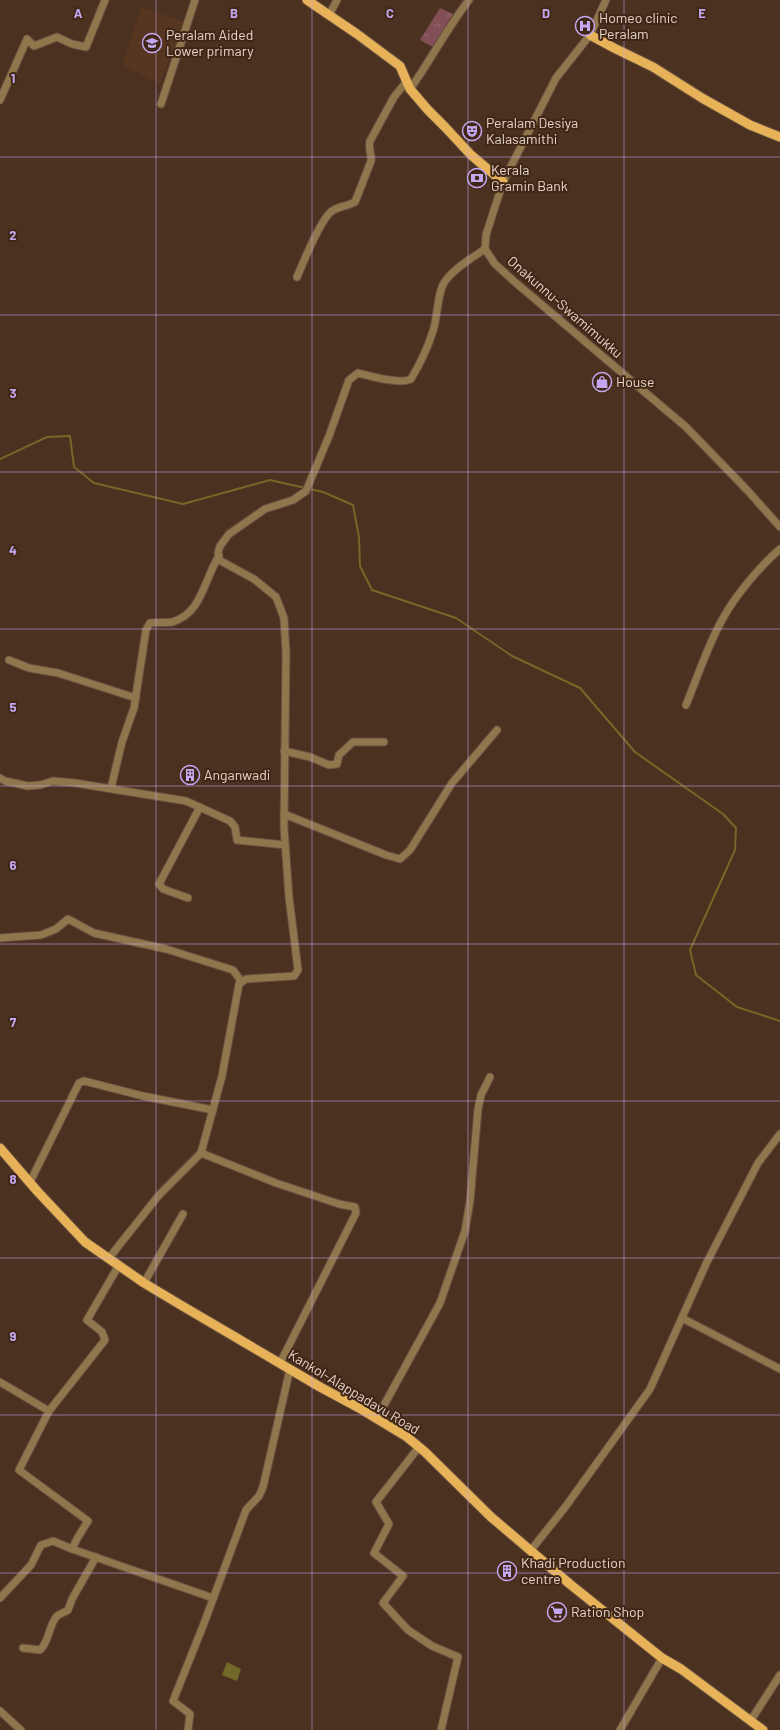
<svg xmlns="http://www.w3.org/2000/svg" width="780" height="1730" font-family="Barlow,sans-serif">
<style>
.built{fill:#563620}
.park{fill:url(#park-tufts)}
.water{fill:#726827}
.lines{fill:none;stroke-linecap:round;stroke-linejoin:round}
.stream{stroke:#726827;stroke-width:2}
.minor-casing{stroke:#674e3e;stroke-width:9}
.major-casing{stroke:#674e3e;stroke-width:11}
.minor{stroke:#90764d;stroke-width:7}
.major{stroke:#e8b258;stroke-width:9}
.grid{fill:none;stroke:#c4a7f1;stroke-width:1;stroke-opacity:0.55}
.labels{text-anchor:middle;stroke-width:4;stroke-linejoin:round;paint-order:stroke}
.poi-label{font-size:14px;fill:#e4d3c9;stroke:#402715;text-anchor:start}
.street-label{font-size:14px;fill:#e4d3c9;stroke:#402715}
.grid-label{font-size:13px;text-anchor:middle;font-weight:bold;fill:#c4a7f1;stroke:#402715;stroke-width:4;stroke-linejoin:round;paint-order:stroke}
</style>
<defs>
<pattern id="park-tufts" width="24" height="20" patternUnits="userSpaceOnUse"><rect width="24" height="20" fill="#834f57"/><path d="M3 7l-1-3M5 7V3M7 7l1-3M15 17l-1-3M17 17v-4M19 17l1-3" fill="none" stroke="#94676e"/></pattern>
</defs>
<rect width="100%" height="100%" fill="#4b311f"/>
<polygon class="built" points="141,7 184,22 160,84 122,65"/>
<polygon class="park" points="440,8 453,14 433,47 420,40"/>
<polygon class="water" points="227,1662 241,1669 237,1681 222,1675"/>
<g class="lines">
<polyline class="stream" points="0,459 47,437 70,436 74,467 94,483 183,504 270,480 323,492 353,505 359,537 360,566 372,590 456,618 512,656 580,688 635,752 723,814 736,828 735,850 690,950 696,975 737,1007 780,1021"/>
<g class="minor-casing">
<g id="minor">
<polyline points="606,0 590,35 556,78 503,182 486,235 485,249 495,264 516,283 686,427 748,491 780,527"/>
<polyline points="329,15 337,0"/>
<path d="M410 89C431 60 447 28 469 0"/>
<polyline points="0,100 27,39 34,46 57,37 72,44 86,47 105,0"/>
<polyline points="161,104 195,0"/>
<path d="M297 277C303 263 321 218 332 211 339 206 348 206 355 202L371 161C372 154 368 149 370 141L394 97 407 81"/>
<polyline points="9,660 29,668 58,673 136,698"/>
<path d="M686 705C698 676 707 647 722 620 735 596 759 567 780 549"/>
<polyline points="284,751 310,757 329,765 337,764 339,755 353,742 384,742"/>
<polyline points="0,778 5,781 28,786 40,785 53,781 75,783 186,801 230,821 235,827 237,840 285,845"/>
<path d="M111 788 122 742 134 708 146 630 150 623C157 622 165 623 172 622 202 614 204 579 219 556"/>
<polyline points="284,814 386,855 400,859 410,850 452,783 497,730"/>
<polyline points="188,898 163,889 159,884 200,807"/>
<polyline points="0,938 41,935 56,929 68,919 94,933 166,949 233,970 241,981"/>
<polyline points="201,1153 276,1183 339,1204 355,1207 356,1213 280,1363"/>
<polyline points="30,1182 79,1083 84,1081 143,1096 213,1110"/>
<path d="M109 1258 159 1195 201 1153 222 1076 239 984 246 979 294 976 298 970 289 897 284 828 286 653 284 618 276 597 254 579 219 560 218 553 220 546 229 534 265 509 293 500 306 491 329 436 349 380 358 373C370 376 401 385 411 379 420 364 428 347 433 331 438 317 437 290 446 280 456 267 472 258 485 249"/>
<polyline points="144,1283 183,1214"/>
<polyline points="682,1318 780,1369"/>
<polyline points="0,1382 49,1411 105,1340 102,1332 87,1320 119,1265"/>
<polyline points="377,1418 440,1303 465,1231 470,1201 478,1109 481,1095 490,1077"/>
<polyline points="419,1447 376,1502 389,1524 374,1553 403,1576 383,1603 408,1630 432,1646 458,1657 441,1730"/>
<polyline points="72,1549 213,1598"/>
<polyline points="531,1550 566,1506 650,1389 706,1264 758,1163 780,1134"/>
<polyline points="0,1598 31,1565 41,1545 53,1541 72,1549 78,1537 88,1521 19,1470 49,1411"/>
<path d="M23 1648 40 1650C50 1641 48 1626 57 1616 59 1614 65 1612 68 1610L72 1599 96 1557"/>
<polyline points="0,1711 21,1730"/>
<polyline points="751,1720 780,1675"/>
<polyline points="188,1730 190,1714 173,1701 203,1626 246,1510 259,1496 263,1487 290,1369"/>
<polyline points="620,1730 662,1658"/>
</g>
</g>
<g class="major-casing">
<g id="major">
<polyline points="307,0 357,34 400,66 410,89 428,110 445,127 471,155 503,182"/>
<polyline points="590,35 614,48 653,67 702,98 750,125 780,137"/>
<polyline points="0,1148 38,1192 85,1242 144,1283 179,1304 320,1387 359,1408 407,1437 425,1452 491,1517 571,1585 662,1658 681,1669 763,1730"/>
</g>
</g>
<use href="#minor" class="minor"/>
<use href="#major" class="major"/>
</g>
<path class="grid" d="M156 0V1730M312 0V1730M468 0V1730M624 0V1730M0 157H780M0 315H780M0 472H780M0 629H780M0 786H780M0 944H780M0 1101H780M0 1258H780M0 1415H780M0 1573H780"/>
<defs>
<g id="hospital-ring" transform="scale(1)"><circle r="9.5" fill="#402715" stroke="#c4a7f1" stroke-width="1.5"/><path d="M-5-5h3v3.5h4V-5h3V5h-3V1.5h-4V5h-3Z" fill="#c4a7f1"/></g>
<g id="school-ring" transform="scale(1)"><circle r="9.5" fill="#402715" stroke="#c4a7f1" stroke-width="1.5"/><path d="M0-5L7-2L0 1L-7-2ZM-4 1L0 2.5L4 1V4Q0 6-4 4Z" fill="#c4a7f1"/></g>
<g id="theatre-ring" transform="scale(1)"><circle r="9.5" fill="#402715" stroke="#c4a7f1" stroke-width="1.5"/><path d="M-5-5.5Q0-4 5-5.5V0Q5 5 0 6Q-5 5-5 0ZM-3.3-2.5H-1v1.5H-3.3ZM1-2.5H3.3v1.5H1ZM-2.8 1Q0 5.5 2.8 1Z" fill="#c4a7f1"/></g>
<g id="bank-ring" transform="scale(1)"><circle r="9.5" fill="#402715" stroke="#c4a7f1" stroke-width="1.5"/><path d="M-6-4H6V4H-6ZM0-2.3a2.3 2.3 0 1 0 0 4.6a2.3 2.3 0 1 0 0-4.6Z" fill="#c4a7f1"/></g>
<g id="shop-ring" transform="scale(1)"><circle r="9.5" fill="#402715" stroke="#c4a7f1" stroke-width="1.5"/><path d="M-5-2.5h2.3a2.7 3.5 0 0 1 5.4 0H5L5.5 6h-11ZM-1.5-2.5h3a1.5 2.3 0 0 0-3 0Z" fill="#c4a7f1"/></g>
<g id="building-ring" transform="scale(1)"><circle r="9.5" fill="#402715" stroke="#c4a7f1" stroke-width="1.5"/><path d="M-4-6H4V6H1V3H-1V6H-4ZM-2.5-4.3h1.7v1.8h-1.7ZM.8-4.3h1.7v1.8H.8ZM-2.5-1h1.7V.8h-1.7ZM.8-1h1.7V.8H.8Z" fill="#c4a7f1"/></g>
<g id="supermarket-ring" transform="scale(1)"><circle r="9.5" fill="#402715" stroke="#c4a7f1" stroke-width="1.5"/><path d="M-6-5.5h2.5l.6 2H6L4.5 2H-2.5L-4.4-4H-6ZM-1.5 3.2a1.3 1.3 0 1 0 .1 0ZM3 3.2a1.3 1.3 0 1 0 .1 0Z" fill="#c4a7f1"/></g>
</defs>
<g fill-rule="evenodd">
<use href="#hospital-ring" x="585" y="26"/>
<use href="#school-ring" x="152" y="43"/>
<use href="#theatre-ring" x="472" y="131"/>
<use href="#bank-ring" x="477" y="178"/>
<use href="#shop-ring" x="602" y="382"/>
<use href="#building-ring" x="190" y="775"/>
<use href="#building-ring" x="507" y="1571"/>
<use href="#supermarket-ring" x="557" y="1612"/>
</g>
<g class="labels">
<g class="poi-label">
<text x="599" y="23">Homeo clinic<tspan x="599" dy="16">Peralam</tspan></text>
<text x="166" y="40">Peralam Aided<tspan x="166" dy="16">Lower primary</tspan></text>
<text x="486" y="128">Peralam Desiya<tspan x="486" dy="16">Kalasamithi</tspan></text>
<text x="491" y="175">Kerala<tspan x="491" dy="16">Gramin Bank</tspan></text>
<text x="616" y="387">House</text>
<text x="204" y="780">Anganwadi</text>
<text x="521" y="1568">Khadi Production<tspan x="521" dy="16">centre</tspan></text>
<text x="571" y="1617">Ration Shop</text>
</g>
<g class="street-label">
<text transform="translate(565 307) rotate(41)" y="5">Onakunnu-Swamimukku</text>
<text transform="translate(354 1392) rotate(31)" y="5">Kankol-Alappadavu Road</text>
</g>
</g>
<g class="grid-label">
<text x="78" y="18">A</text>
<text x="234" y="18">B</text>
<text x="390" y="18">C</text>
<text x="546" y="18">D</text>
<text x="702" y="18">E</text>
<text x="13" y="83">1</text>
<text x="13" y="240">2</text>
<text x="13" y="398">3</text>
<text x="13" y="555">4</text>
<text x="13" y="712">5</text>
<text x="13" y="870">6</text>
<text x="13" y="1027">7</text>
<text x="13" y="1184">8</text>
<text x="13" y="1341">9</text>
</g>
</svg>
